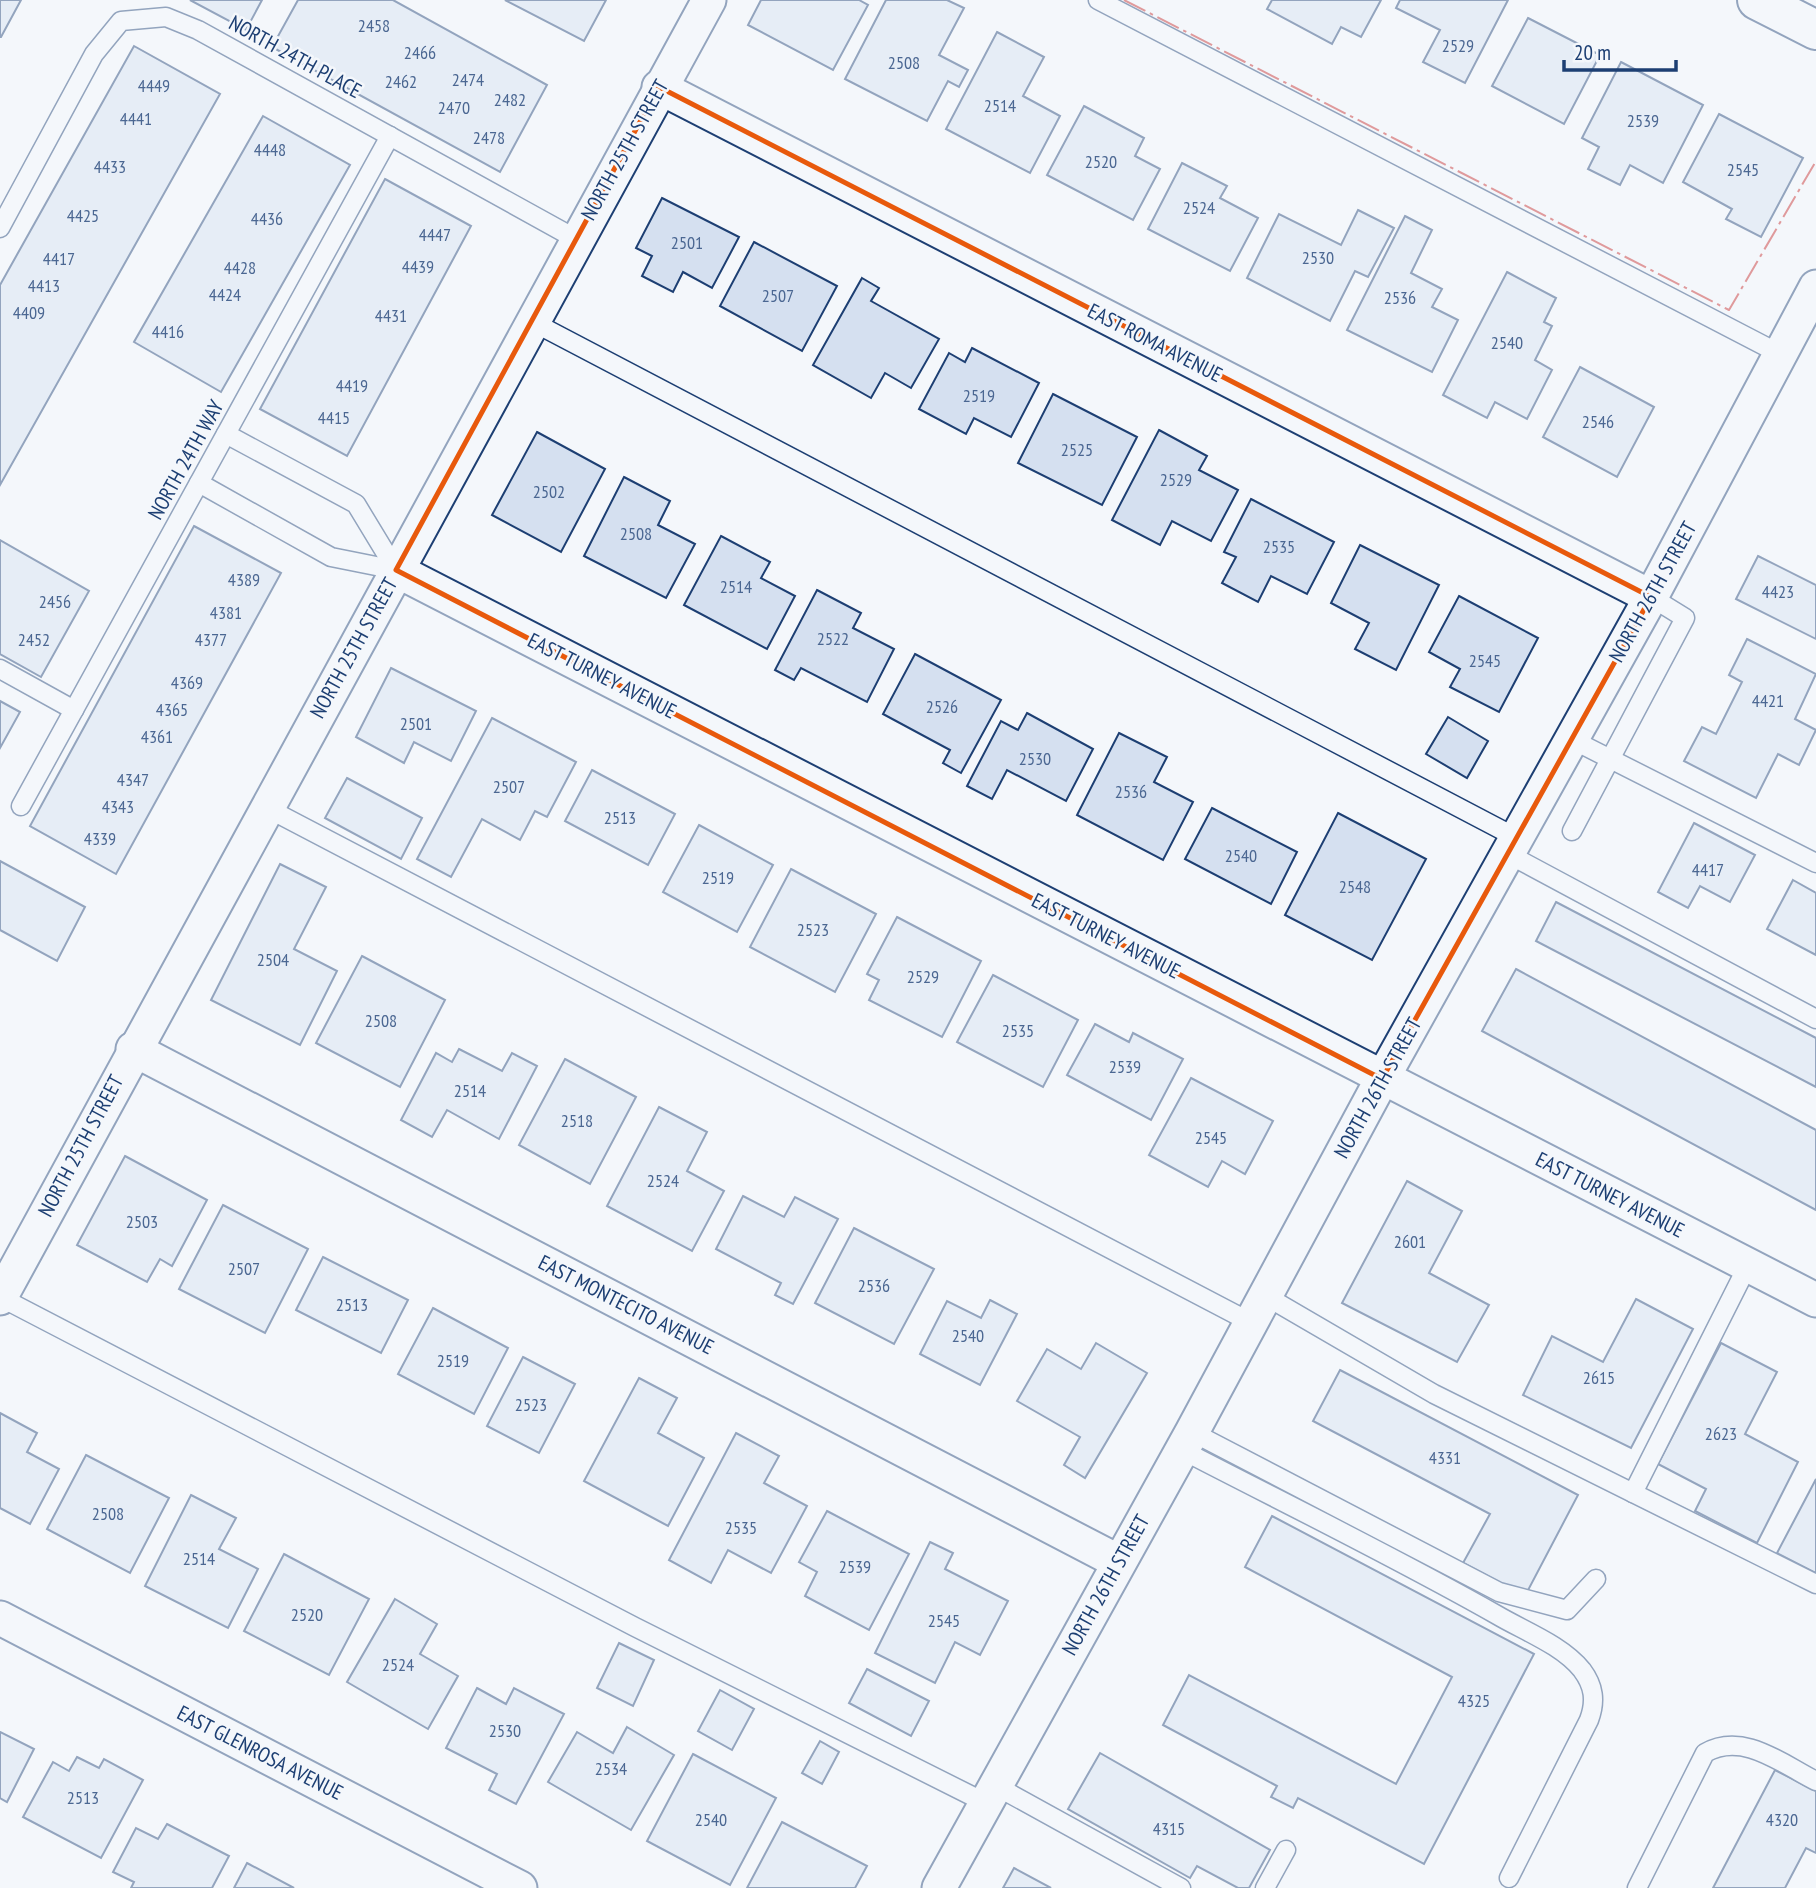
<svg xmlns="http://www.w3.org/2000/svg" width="1816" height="1888" font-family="'PT Sans Narrow',sans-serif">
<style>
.building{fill:#d5e0f0;stroke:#1d3f73;stroke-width:2}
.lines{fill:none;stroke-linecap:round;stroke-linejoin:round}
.lane-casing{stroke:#1d3f73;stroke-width:21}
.street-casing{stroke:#1d3f73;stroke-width:37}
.secondary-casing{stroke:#1d3f73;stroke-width:42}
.lane{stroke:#f4f7fb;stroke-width:18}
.street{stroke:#f4f7fb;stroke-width:33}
.secondary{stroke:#f4f7fb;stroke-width:38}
.power{stroke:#c62828;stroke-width:2;stroke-dasharray:24 5 3.5 5;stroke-linecap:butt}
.marked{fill:none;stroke:#e8590c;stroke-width:5;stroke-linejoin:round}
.labels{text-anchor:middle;stroke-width:5;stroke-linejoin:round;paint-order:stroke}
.number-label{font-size:18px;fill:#4b6792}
.street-label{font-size:21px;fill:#1d3f73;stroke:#f4f7fb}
</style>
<rect width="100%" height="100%" fill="#f4f7fb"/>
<g class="building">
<polygon points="0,0 21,0 1,37 0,37"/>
<polygon points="190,0 262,0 246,30"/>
<polygon points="298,0 393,0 547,85 500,172 272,47"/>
<polygon points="505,0 606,0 584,41"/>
<polygon points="761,0 859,0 868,5 833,70 748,25"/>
<polygon points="886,0 947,0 964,8 939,55 968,70 959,87 948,81 927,121 845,79"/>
<polygon points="1272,0 1381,0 1361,37 1341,27 1332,44 1267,9"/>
<polygon points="1400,0 1508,0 1465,83 1423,62 1440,30 1396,8"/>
<polygon points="1528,18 1600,55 1564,124 1492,86"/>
<polygon points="997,32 1044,57 1023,96 1060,116 1030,173 946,129"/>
<polygon points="134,46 220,94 0,485 0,285"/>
<polygon points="1621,62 1703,105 1663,183 1630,165 1620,185 1588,169 1599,147 1582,138"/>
<polygon points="1084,106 1144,138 1135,156 1160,169 1133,220 1047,175"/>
<polygon points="1719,114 1803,158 1761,237 1726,219 1732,209 1683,182"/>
<polygon points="263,116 350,165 221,392 134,342"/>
<polygon points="1182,163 1227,186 1220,198 1258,218 1230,271 1148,229"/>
<polygon points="385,179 471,226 347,456 260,409"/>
<polygon points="662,198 739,237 712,288 683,272 673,292 642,276 652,256 636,248"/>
<polygon points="1358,210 1394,228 1368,277 1355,271 1330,321 1247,278 1279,214 1341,245"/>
<polygon points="1405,216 1432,230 1411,273 1442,289 1432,307 1458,320 1432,372 1347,330"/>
<polygon points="754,242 837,286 802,351 720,306"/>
<polygon points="1507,272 1556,298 1544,322 1552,326 1535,360 1552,370 1527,419 1495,402 1487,418 1443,395"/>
<polygon points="862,278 879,288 871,301 939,339 911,388 885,373 871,398 813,365"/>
<polygon points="972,348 1039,383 1011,437 974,418 966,434 919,409 949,353 965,362"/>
<polygon points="1580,367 1654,407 1617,477 1543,437"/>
<polygon points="1053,394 1137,437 1102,505 1018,463"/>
<polygon points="1159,430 1207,456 1199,470 1238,490 1211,541 1172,521 1160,545 1112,520"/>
<polygon points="537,432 605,469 561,552 492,515"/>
<polygon points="624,477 670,501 658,525 695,544 666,598 584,556"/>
<polygon points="1251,499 1334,542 1307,594 1271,576 1258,602 1222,583 1236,557 1224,552"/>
<polygon points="194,526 281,573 116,874 30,826"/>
<polygon points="721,536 770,562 761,578 795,596 767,649 684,605"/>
<polygon points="0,540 89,591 41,677 0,654"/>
<polygon points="1360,545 1439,585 1396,670 1355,649 1369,623 1331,603"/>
<polygon points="1758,556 1816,585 1816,639 1736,599"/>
<polygon points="817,590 861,613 853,628 894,649 867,702 801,668 794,680 775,670"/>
<polygon points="1459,596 1538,638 1499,712 1450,687 1460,669 1429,652"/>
<polygon points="1747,639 1816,674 1795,719 1816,730 1799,765 1778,754 1756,798 1684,761 1702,727 1716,734 1742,682 1729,675"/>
<polygon points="915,654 1001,700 961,773 943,763 950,750 883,714"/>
<polygon points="391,668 476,711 451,761 414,742 404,763 356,737"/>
<polygon points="0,701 20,712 0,748"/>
<polygon points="1027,713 1093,749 1066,801 1007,770 992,799 967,786 1001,721 1018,730"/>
<polygon points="1448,717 1488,741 1467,778 1426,754"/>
<polygon points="492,718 576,762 547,817 535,811 520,840 482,819 451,877 417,859"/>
<polygon points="1119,733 1167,757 1154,782 1193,802 1163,860 1077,815"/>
<polygon points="592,770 675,814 648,865 565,821"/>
<polygon points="347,778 422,818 401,859 325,818"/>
<polygon points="1212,808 1297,852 1271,904 1185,859"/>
<polygon points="1338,813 1426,859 1372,960 1285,915"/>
<polygon points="1694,823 1755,855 1730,902 1700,886 1688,908 1658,892"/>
<polygon points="699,825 773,865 737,932 663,892"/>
<polygon points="0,861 85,907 57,961 0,930"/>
<polygon points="280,864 326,887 294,949 337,971 300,1045 211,1000"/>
<polygon points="791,869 876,914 835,992 750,947"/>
<polygon points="1793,880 1816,893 1816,955 1767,929"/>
<polygon points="1556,902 1816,1038 1816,1087 1536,941"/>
<polygon points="897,917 981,961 942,1037 869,1000 879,980 867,974"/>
<polygon points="362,956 445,1000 400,1087 316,1043"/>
<polygon points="1516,969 1816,1130 1816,1210 1482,1031"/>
<polygon points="993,975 1078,1020 1043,1087 957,1042"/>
<polygon points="1095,1024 1129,1042 1133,1033 1183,1059 1151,1120 1067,1075"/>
<polygon points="459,1049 502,1071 512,1053 537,1066 499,1139 447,1110 432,1137 401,1120 436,1053 452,1062"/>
<polygon points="565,1059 636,1097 590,1184 519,1145"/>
<polygon points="1191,1078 1273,1121 1245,1174 1222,1161 1208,1187 1149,1155"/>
<polygon points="659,1107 707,1132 687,1171 724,1191 692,1251 607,1206"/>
<polygon points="125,1156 207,1200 172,1266 160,1259 147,1282 77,1245"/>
<polygon points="1407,1181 1462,1211 1429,1273 1489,1305 1457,1362 1342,1303"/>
<polygon points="743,1196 784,1217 795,1197 838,1219 793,1304 775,1295 781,1283 716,1249"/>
<polygon points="223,1205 308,1249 265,1333 179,1289"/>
<polygon points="854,1228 934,1269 894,1344 815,1303"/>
<polygon points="323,1257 408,1300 381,1353 296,1310"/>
<polygon points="1636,1299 1693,1329 1631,1448 1523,1395 1552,1336 1603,1362"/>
<polygon points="990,1300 1017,1314 980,1385 920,1354 947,1301 981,1318"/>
<polygon points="433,1308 508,1348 474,1414 398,1374"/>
<polygon points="1096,1343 1147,1373 1085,1478 1064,1465 1080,1437 1017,1401 1047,1349 1081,1369"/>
<polygon points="1721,1343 1777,1372 1745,1434 1798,1462 1757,1543 1695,1511 1706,1489 1658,1464"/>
<polygon points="523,1357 575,1384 539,1453 487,1426"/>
<polygon points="1340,1370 1578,1495 1525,1596 1463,1563 1490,1514 1313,1421"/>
<polygon points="639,1378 677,1398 658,1433 704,1458 668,1526 584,1481"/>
<polygon points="0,1413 37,1433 27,1452 59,1469 30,1524 0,1508"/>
<polygon points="736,1433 779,1456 764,1483 807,1506 771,1573 728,1550 711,1583 669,1560"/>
<polygon points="86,1455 169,1498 130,1573 47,1529"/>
<polygon points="1816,1479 1816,1573 1777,1553"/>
<polygon points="191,1495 236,1518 219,1549 258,1569 228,1628 145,1586"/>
<polygon points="827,1511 909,1554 869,1630 805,1596 817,1572 799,1562"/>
<polygon points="1272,1516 1534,1654 1424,1864 1298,1798 1293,1808 1271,1797 1277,1786 1163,1725 1189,1675 1396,1784 1452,1677 1245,1567"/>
<polygon points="930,1542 953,1553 945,1569 1008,1601 980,1655 955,1642 935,1683 875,1653"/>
<polygon points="284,1554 369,1599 329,1675 244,1631"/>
<polygon points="395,1599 437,1624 420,1654 458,1676 428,1729 347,1682"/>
<polygon points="619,1643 654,1660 633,1706 597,1688"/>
<polygon points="867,1669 929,1701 911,1736 849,1703"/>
<polygon points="477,1688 506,1704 514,1688 564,1714 516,1804 489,1790 497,1774 446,1748"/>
<polygon points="720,1690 754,1709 732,1750 698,1731"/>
<polygon points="627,1727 674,1755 631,1830 548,1782 577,1732 613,1753"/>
<polygon points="0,1732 34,1749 7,1802 0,1798"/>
<polygon points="820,1741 839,1752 822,1784 802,1773"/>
<polygon points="1100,1753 1270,1850 1249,1888 1238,1888 1197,1866 1190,1878 1068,1809"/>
<polygon points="693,1754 776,1798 730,1885 647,1841"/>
<polygon points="77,1757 99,1768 104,1759 143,1780 101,1858 23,1817 53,1762 69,1771"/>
<polygon points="1775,1770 1816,1791 1816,1853 1806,1848 1785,1888 1713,1888"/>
<polygon points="782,1822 867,1866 855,1888 747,1888"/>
<polygon points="167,1824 229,1856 212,1888 131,1888 134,1882 113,1872 136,1828 158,1839"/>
<polygon points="247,1863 294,1888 234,1888"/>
<polygon points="1014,1868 1051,1888 1003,1888"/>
</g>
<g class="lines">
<g class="lane-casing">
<g id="lane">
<polyline points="1098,0 1782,355"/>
<polyline points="0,228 94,54 121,21 166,17 198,30 576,239"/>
<polyline points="531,321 1517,838"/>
<polyline points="226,434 356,504 396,570"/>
<polyline points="199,483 331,557 396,570"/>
<polyline points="0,669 74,710"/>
<polyline points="1571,739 1816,863"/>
<polyline points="21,806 390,136"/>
<polyline points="267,808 1250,1322"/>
<polyline points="1572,831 1685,618 1651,597"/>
<polyline points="1508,854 1816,1019"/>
<polyline points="1264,1295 1434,1394 1816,1584"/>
<polyline points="0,1297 635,1627 986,1803"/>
<polyline points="1192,1432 1499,1592 1567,1610 1596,1579"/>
<path d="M1180 1449C1286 1504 1393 1556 1497 1615 1524 1631 1562 1645 1582 1670 1594 1686 1596 1701 1589 1720L1509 1878"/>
<polyline points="1633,1493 1748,1265"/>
<polyline points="996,1786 1181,1888"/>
<polyline points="1265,1888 1286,1850"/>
<path d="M1637 1888 1705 1753C1743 1731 1782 1764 1816 1781"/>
</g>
</g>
<g class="street-casing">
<g id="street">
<polyline points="659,87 1651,597"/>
<polyline points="396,570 1816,1300"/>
<polyline points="133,1049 1119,1562"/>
<polyline points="0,1298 709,0"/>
<polyline points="0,1618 520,1888"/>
<polyline points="939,1888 1192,1432 1382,1079 1651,597 1816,287"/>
</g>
</g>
<g class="secondary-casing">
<polyline id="secondary" points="1757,0 1816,30"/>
</g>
<use href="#lane" class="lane"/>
<use href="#street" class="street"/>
<use href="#secondary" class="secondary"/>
<polyline class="power" points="1124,0 1729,310 1816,161"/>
</g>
<path d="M0 0H1816V1888H0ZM659 87 1651 597 1382 1079 396 570Z" fill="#f4f7fb" fill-opacity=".55" fill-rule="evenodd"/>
<path class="marked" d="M659 87 1651 597 1382 1079 396 570Z"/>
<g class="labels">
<g class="number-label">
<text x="374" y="32">2458</text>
<text x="1458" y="52">2529</text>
<text x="420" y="59">2466</text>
<text x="904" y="69">2508</text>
<text x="468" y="86">2474</text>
<text x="401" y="88">2462</text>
<text x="154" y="92">4449</text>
<text x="510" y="106">2482</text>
<text x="1000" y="112">2514</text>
<text x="454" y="114">2470</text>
<text x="136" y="125">4441</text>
<text x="1643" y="127">2539</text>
<text x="489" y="144">2478</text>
<text x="270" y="156">4448</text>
<text x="1101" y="168">2520</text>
<text x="110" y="173">4433</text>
<text x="1743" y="176">2545</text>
<text x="1199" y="214">2524</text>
<text x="83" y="222">4425</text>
<text x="267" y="225">4436</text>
<text x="435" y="241">4447</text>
<text x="687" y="249">2501</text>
<text x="1318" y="264">2530</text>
<text x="59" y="265">4417</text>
<text x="418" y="273">4439</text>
<text x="240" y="274">4428</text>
<text x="44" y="292">4413</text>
<text x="225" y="301">4424</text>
<text x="778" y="302">2507</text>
<text x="1400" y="304">2536</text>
<text x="29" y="319">4409</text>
<text x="391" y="322">4431</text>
<text x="168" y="338">4416</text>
<text x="1507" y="349">2540</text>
<text x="352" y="392">4419</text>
<text x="979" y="402">2519</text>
<text x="334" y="424">4415</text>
<text x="1598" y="428">2546</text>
<text x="1077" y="456">2525</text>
<text x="1176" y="486">2529</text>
<text x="549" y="498">2502</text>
<text x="636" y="540">2508</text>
<text x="1279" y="553">2535</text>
<text x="244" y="586">4389</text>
<text x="736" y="593">2514</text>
<text x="1778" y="598">4423</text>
<text x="55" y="608">2456</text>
<text x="226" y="619">4381</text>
<text x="833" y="645">2522</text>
<text x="34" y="646">2452</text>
<text x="211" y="646">4377</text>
<text x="1485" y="667">2545</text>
<text x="187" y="689">4369</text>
<text x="1768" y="707">4421</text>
<text x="942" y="713">2526</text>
<text x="172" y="716">4365</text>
<text x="416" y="730">2501</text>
<text x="157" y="743">4361</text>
<text x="1035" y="765">2530</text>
<text x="133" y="786">4347</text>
<text x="509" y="793">2507</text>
<text x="1131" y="798">2536</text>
<text x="118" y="813">4343</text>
<text x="620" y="824">2513</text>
<text x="100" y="845">4339</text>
<text x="1241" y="862">2540</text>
<text x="1708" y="876">4417</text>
<text x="718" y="884">2519</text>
<text x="1355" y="893">2548</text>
<text x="813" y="936">2523</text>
<text x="273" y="966">2504</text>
<text x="923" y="983">2529</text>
<text x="381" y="1027">2508</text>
<text x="1018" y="1037">2535</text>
<text x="1125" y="1073">2539</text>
<text x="470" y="1097">2514</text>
<text x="577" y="1127">2518</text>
<text x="1211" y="1144">2545</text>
<text x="663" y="1187">2524</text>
<text x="142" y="1228">2503</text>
<text x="1410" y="1248">2601</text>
<text x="244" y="1275">2507</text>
<text x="874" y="1292">2536</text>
<text x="352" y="1311">2513</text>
<text x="968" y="1342">2540</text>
<text x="453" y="1367">2519</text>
<text x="1599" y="1384">2615</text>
<text x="531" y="1411">2523</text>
<text x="1721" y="1440">2623</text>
<text x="1445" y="1464">4331</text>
<text x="108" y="1520">2508</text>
<text x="741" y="1534">2535</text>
<text x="199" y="1565">2514</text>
<text x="855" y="1573">2539</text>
<text x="307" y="1621">2520</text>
<text x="944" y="1627">2545</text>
<text x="398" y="1671">2524</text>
<text x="1474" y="1707">4325</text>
<text x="505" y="1737">2530</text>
<text x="611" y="1775">2534</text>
<text x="83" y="1804">2513</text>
<text x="711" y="1826">2540</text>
<text x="1782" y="1826">4320</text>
<text x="1169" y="1835">4315</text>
</g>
<g class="street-label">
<text transform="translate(295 57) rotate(29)" y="7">NORTH 24TH PLACE</text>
<text transform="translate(625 150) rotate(-61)" y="7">NORTH 25TH STREET</text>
<text transform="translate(1155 343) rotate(27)" y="7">EAST ROMA AVENUE</text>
<text transform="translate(186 460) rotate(-61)" y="7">NORTH 24TH WAY</text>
<text transform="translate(1653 592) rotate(-61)" y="7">NORTH 26TH STREET</text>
<text transform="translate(354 648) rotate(-61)" y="7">NORTH 25TH STREET</text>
<text transform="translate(602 676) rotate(27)" y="7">EAST TURNEY AVENUE</text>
<text transform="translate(1106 936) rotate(27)" y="7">EAST TURNEY AVENUE</text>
<text transform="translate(1378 1088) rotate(-61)" y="7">NORTH 26TH STREET</text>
<text transform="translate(81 1146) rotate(-62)" y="7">NORTH 25TH STREET</text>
<text transform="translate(1610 1195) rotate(27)" y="7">EAST TURNEY AVENUE</text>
<text transform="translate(626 1305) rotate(27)" y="7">EAST MONTECITO AVENUE</text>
<text transform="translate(1106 1585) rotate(-61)" y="7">NORTH 26TH STREET</text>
<text transform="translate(260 1753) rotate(27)" y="7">EAST GLENROSA AVENUE</text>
</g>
</g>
<path d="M1564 60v10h112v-10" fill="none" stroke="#1d3f73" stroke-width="3.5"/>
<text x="1574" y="60" font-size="21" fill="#1d3f73" stroke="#f4f7fb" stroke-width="5" paint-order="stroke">20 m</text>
</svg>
